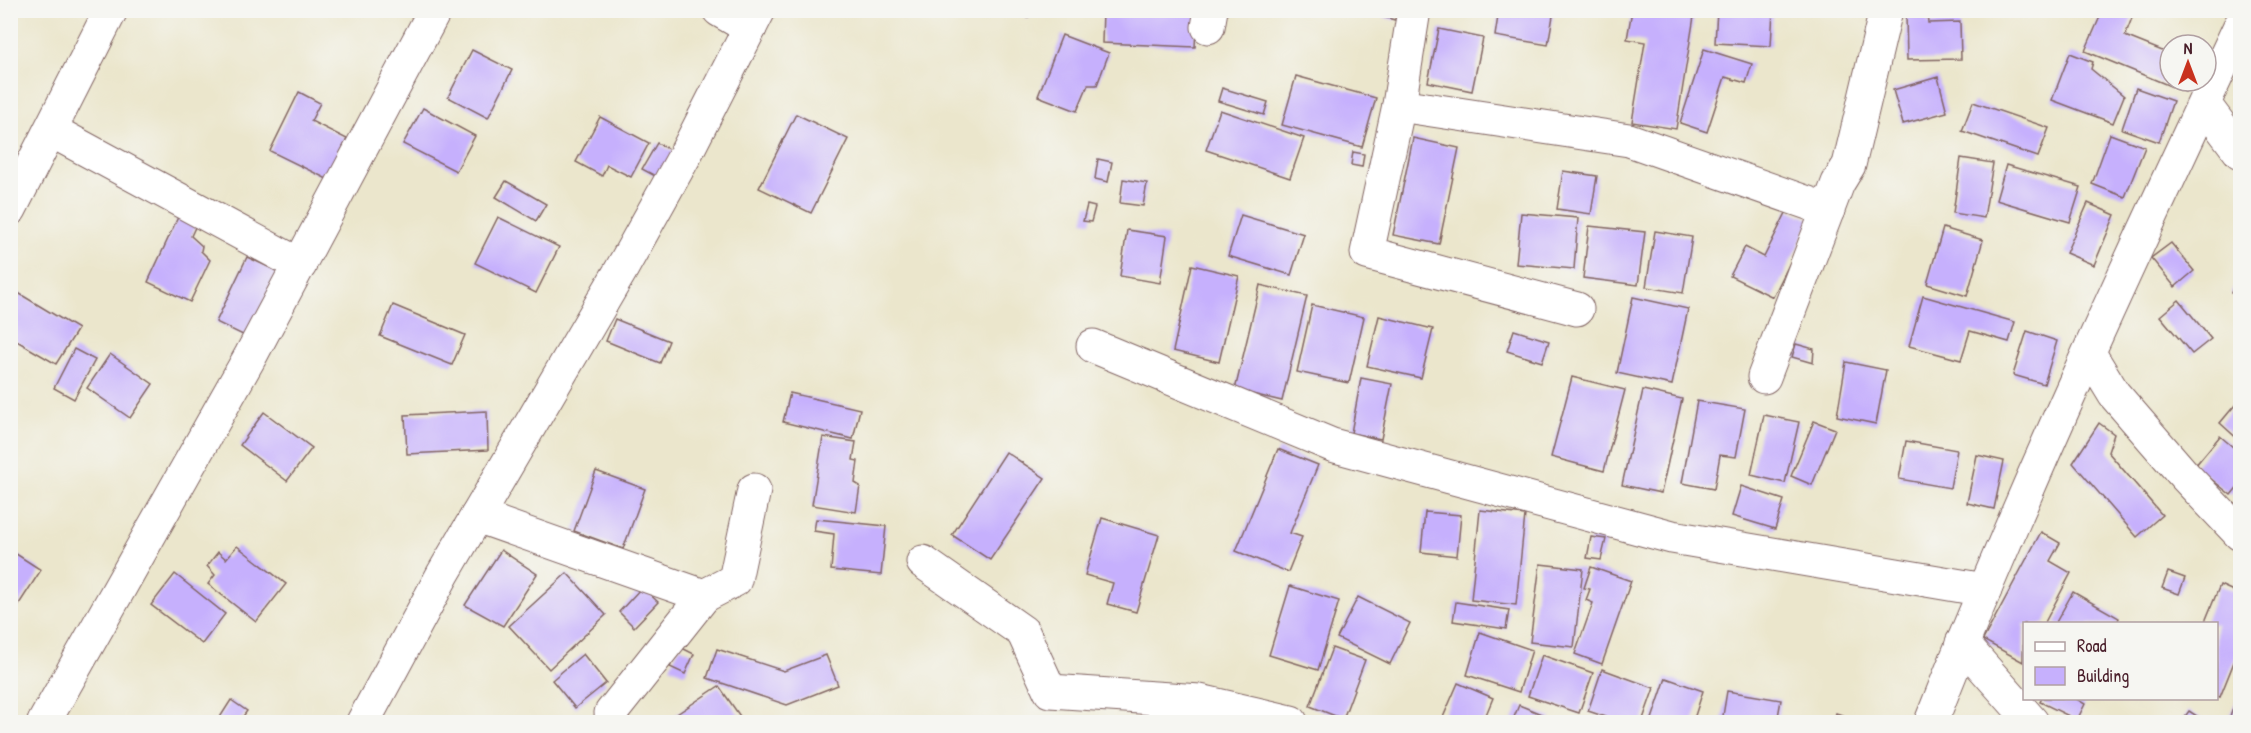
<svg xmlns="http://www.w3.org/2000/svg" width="2251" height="733" font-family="'Patrick Hand',sans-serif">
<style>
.building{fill:#c6b0fd}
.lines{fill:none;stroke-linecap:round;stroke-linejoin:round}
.street-casing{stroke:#826563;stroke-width:35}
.street{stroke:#fff;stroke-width:33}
</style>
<rect width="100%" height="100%" fill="#f6f6f2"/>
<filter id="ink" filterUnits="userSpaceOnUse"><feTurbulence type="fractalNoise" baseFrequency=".0167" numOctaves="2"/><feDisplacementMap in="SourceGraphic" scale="12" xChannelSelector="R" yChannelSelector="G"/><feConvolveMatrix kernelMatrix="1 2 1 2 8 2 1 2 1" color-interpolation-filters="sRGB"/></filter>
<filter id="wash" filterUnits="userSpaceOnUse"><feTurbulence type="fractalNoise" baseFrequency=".008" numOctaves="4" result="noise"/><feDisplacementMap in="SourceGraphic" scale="24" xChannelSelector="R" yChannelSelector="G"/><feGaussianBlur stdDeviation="1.35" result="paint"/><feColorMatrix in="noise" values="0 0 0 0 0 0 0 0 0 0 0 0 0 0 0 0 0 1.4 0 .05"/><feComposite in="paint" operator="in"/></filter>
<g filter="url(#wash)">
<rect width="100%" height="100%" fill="#ebe6cc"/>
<g id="blocks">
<g class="building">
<polygon points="1022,10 1037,10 1027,18"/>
<polygon points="1103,10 1197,10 1195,47 1102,43"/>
<polygon points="1357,10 1397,10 1395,20"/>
<polygon points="1499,10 1554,10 1548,45 1495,36"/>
<polygon points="1632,10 1695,10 1676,129 1632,122 1645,42 1627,39"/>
<polygon points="1717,10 1773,10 1771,46 1715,43"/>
<polygon points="2103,10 2135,10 2125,36 2170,54 2170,81 2190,81 2185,92 2085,51"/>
<polygon points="1927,13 1928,23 1960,22 1961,59 1907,60 1906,14"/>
<polygon points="1439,29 1483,38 1472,91 1428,82"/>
<polygon points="1062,35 1109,53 1097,85 1088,85 1077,111 1038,96"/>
<polygon points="1704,49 1752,64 1746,83 1725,77 1707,132 1680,123"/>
<polygon points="472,50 512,70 488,118 448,97"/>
<polygon points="2070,53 2093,62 2091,69 2124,96 2113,123 2052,100"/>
<polygon points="1296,76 1376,98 1362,147 1282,125"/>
<polygon points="1938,77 1947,112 1903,124 1893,90"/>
<polygon points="1222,88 1268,102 1264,115 1218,101"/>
<polygon points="2136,88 2173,101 2159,142 2122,129"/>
<polygon points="299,92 320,103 311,121 347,139 327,179 270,151"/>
<polygon points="1973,102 2049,128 2038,157 1962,131"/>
<polygon points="423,108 475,136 456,171 403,144"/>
<polygon points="1220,110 1304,138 1290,178 1206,150"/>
<polygon points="796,114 848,139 811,213 759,188"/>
<polygon points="600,117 649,143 631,177 607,165 602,176 576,162"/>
<polygon points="2110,134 2145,147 2125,197 2092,184"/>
<polygon points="1413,138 1459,148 1439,244 1393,235"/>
<polygon points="657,143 674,152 659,178 642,169"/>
<polygon points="1353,152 1364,154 1362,167 1351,165"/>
<polygon points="1961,158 1993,163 1984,218 1953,213"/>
<polygon points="1098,159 1112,162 1108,182 1095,179"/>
<polygon points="2006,165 2081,187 2070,222 1996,200"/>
<polygon points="1563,171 1597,176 1591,214 1557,209"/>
<polygon points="1123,179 1147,183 1143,206 1120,203"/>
<polygon points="506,181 546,204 536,221 496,197"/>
<polygon points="2088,203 2115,215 2094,265 2066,253"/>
<polygon points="1087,205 1095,207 1091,222 1083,221"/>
<polygon points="1788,209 1811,220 1773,297 1730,276 1745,247 1764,257"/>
<polygon points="1521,213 1578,218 1574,269 1516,264"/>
<polygon points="179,215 197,223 191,236 202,246 201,251 210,260 190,302 148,282"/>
<polygon points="1241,215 1304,234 1291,275 1228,256"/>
<polygon points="498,217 559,247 536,293 475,263"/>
<polygon points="1589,226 1645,232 1638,285 1583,278"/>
<polygon points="1943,228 1983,240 1967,296 1927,284"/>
<polygon points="1127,230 1167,236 1160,283 1120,276"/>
<polygon points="1655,231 1692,237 1683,293 1646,287"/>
<polygon points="2171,243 2194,271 2175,287 2151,258"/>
<polygon points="247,257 279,272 247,337 216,322"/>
<polygon points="1192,265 1239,276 1219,362 1173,351"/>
<polygon points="2240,274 2240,297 2231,293"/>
<polygon points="1260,285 1307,296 1282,401 1235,390"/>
<polygon points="10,288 78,329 56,364 10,337"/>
<polygon points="1923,296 2015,322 2009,342 1970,331 1961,360 1909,346"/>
<polygon points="1633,297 1688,309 1672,385 1617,373"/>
<polygon points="2179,300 2211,339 2192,354 2160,316"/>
<polygon points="393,305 465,335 452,365 380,336"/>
<polygon points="1312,305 1364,317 1349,383 1297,372"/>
<polygon points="1379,316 1433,329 1421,378 1367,366"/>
<polygon points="615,319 669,341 660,363 606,341"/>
<polygon points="1514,330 1549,341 1542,362 1507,351"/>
<polygon points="2027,331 2057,341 2044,384 2013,375"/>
<polygon points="1796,344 1814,349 1813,363 1792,357"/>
<polygon points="74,349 95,360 74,399 54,388"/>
<polygon points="110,354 153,384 130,418 87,388"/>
<polygon points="1846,362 1886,370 1876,424 1837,416"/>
<polygon points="1572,377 1625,390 1604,471 1551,457"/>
<polygon points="1361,378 1392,384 1381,439 1351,433"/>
<polygon points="1643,390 1682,399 1661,493 1622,485"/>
<polygon points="790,393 860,409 853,439 783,422"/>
<polygon points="2240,399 2240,441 2220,423"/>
<polygon points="1697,401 1745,409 1736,457 1720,455 1714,489 1682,483"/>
<polygon points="487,411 488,450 407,454 405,415"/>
<polygon points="264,412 312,448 287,481 240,445"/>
<polygon points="1764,415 1799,422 1785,483 1751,475"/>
<polygon points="1814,421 1835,429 1812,485 1791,476"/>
<polygon points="2099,423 2114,434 2108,452 2162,515 2137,537 2073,463"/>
<polygon points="2220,436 2240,453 2240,484 2231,495 2195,466"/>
<polygon points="823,437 856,442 853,460 858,461 855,483 860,486 856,512 812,505"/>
<polygon points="1906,441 1957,450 1950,488 1899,479"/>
<polygon points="1278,449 1318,465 1290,533 1302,537 1288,572 1236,551"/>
<polygon points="1006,452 1045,478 990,560 952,535"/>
<polygon points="1977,455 2004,461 1994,509 1967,503"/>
<polygon points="596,471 645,489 623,549 574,531"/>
<polygon points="1741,486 1784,500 1775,529 1732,516"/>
<polygon points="1480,510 1525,515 1516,605 1471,600"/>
<polygon points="1425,512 1461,515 1457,556 1421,552"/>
<polygon points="1102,518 1159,535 1136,612 1107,604 1113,583 1085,575"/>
<polygon points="816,519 886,526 881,575 831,570 834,534 814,531"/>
<polygon points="2041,532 2060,543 2050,561 2071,573 2044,624 2024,624 2023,662 1983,640"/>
<polygon points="1591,537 1606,539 1601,560 1587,558"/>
<polygon points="237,546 286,584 256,622 208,584 215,575 207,566 218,552 226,559"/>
<polygon points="10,550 41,570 10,618"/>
<polygon points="501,550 537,574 503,626 465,605"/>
<polygon points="1540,564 1583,569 1574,647 1530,642"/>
<polygon points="1591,567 1631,581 1602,664 1575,654 1593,603 1586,600 1590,589 1584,588"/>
<polygon points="2168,572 2185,578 2179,594 2162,588"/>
<polygon points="567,573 606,615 549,669 509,626"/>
<polygon points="175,574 225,614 202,644 151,605"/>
<polygon points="2220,585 2240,594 2240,647 2220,697 2216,696 2216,624 2204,624"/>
<polygon points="1290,586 1339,601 1318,670 1269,655"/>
<polygon points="642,587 658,602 634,627 619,612"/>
<polygon points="2073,592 2119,618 2117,624 2055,624"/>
<polygon points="1358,597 1410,623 1390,664 1337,638"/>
<polygon points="1456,602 1509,610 1506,629 1453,621"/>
<polygon points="1480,632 1532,650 1519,692 1467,675"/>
<polygon points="680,647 694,654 685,674 670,667"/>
<polygon points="1332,648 1365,660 1343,719 1310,706"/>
<polygon points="717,649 784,671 826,655 838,685 787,705 707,678"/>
<polygon points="583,654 606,683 575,708 552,680"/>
<polygon points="1542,655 1593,673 1579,713 1528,696"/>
<polygon points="1602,669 1654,688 1642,722 1621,722 1588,711"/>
<polygon points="1666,678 1703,691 1693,722 1651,722"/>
<polygon points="1458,683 1493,698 1483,722 1441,722"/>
<polygon points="719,686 744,722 665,722"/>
<polygon points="2240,690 2240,722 2228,722"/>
<polygon points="1727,691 1781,700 1777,722 1722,722"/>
<polygon points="2042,698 2075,698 2085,704 2077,720 2040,702"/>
<polygon points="231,700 247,711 239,722 217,722"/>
<polygon points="1519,705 1551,718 1549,722 1512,722"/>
<polygon points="2189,711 2206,722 2181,722"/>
<polygon points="1836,713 1863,722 1833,722"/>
</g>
</g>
</g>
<g filter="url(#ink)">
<use href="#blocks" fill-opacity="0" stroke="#826563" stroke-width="1.5"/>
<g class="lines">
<g class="street-casing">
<g id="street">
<polyline points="719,10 750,28"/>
<polyline points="1414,10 1399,105 1367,253 1577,309"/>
<polyline points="1208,27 1211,10"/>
<polyline points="2204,104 2240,152"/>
<polyline points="1399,105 1629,140 1828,210"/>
<polyline points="52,131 300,265"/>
<polyline points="10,209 111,10"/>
<polyline points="1093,346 1332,445 1672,537 1985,590"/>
<polyline points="2089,353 2114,394 2185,476 2240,534"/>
<polyline points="1764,377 1838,183 1849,165 1886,10"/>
<polyline points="477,516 704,596 735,580 754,490"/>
<polyline points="923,562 1023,632 1050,691 1200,701 1291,722"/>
<polyline points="1962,643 2032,722"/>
<polyline points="611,713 704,596"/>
<polyline points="44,722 251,355 435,10"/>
<polyline points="363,722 443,574 621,270 684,157 759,10"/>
<path d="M1931 722C2024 486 2132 256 2240 26"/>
</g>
</g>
<use href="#street" class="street"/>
</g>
</g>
<rect width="2251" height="733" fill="none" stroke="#f6f6f2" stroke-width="36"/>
<rect x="2023" y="622" width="195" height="78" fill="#f6f6f2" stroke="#b1a0a2" stroke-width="1.5"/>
<rect x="2035" y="642" width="30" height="9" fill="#ffffff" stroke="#b1a0a2" stroke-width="1.5"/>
<text x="2077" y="652" font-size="18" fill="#4a1f2b">Road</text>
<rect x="2035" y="667" width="30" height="18" fill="#c6b0fd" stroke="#b1a0a2" stroke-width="1.5"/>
<text x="2077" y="682" font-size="18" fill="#4a1f2b">Building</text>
<g transform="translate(2188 63)"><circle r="28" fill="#f6f6f2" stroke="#b1a0a2" stroke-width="1.5"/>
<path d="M0-4.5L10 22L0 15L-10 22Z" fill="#c8321e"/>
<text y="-9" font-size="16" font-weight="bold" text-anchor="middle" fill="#4a1f2b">N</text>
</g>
</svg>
